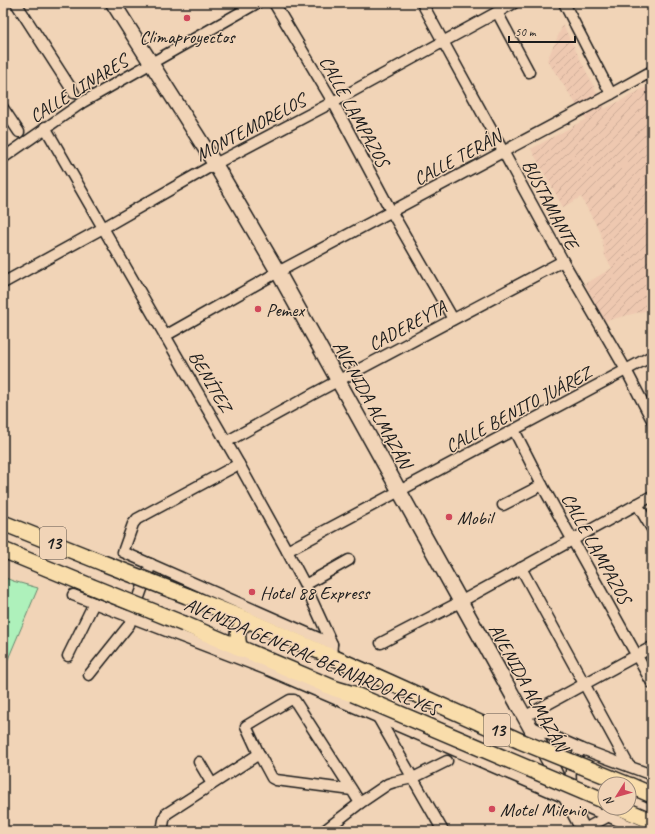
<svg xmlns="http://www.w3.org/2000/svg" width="655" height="834" font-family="Caveat,sans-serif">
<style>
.industrial{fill:url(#industrial-furrows)}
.grass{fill:#aef1bb;stroke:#65866c}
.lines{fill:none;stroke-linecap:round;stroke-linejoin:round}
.minor-casing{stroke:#1c1c1c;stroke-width:13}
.secondary-casing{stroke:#1c1c1c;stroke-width:17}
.primary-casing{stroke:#1c1c1c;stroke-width:18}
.minor{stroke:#f1d4b7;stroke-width:10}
.secondary{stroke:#f1d4b7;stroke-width:14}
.primary{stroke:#f9ddab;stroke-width:15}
.primary-bridge-casing{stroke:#1c1c1c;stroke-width:18;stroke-linecap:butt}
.primary-bridge{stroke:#f9ddab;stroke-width:15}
.poi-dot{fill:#d1495b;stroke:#f1d4b7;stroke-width:1.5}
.labels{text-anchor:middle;stroke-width:3;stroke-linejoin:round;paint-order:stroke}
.shield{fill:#f1d4b7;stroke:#5c534a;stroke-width:1}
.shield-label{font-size:18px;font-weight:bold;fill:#1c1c1c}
.poi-label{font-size:19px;fill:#1c1c1c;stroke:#f1d4b7;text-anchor:start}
.street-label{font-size:19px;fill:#1c1c1c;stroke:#f1d4b7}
</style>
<defs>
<pattern id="industrial-furrows" width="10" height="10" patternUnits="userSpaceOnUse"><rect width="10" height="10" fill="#eec8b0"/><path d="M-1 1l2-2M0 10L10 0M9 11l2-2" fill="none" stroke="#ccab97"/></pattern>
</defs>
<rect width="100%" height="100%" fill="#f1d4b7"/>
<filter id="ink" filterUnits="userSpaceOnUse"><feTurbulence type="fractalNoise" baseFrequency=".025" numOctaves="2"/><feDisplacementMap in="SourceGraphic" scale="8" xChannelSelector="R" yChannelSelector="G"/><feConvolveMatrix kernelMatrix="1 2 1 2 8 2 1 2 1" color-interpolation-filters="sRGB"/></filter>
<g filter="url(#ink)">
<polygon class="industrial" points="563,25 605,109 652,84 652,298 649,300 652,306 652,309 605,321 585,284 612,268 605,256 601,234 581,197 563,207 531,149 586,119 547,60"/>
<polygon class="grass" points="3,577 13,581 38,588 3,671"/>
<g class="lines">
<g class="minor-casing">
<g id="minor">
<polyline points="16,3 74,93"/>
<polyline points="274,3 333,102 391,211 453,319"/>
<polyline points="422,3 563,261 626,370 652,420"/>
<polyline points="564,3 611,94"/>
<polyline points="497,12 529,72"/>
<polyline points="3,108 19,132"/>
<polyline points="45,127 239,464 287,551 305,585 332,644 331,657"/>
<polyline points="3,158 83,102 257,3"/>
<polyline points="3,283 103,228 215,164 333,102 514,3"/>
<polyline points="165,336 278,272 611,94 652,71"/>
<polyline points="514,430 542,485 652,683"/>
<polyline points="226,442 313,394 563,261"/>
<polyline points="239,464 137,519 133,524 123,552 332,644"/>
<polyline points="637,504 652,529"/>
<polyline points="503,505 542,485"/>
<polyline points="287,551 652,356"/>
<polyline points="521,568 629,766"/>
<polyline points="305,585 349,560"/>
<polyline points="73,595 268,670 642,831"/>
<polyline points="381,643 460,602 652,496"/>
<polyline points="68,656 94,603"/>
<polyline points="89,675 129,625 151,564"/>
<polyline points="524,717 652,647"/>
<polyline points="379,719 443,831"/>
<polyline points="530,726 582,749 652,775"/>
<polyline points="199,762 212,784"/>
<polyline points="352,790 276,780 272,778 259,754 246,726 290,700 294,700 295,701 352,790 360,803"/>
<path d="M573 791C568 775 571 760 582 749"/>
<polyline points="162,831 164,820 166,814 259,754"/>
<polyline points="324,831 360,803 388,784 394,782 413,778 447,761"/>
<polyline points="581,831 607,817"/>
</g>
</g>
<g class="secondary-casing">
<polyline id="secondary" points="113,3 215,164 278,272 549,761 567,799 584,831"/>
</g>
<g class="primary-casing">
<g id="primary">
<polyline points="3,523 103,563"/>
<polyline points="3,550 90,586"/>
<polyline points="187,596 250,621 369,673"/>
<polyline points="184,624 336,689 353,694"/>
<path d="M240 649C236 636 236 626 250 621"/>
<polyline points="629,785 652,795"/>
<polyline points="621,808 652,821"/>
</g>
</g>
<use href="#minor" class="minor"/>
<use href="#secondary" class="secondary"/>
<use href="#primary" class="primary"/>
<g class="primary-bridge-casing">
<g id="primary-bridge">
<polyline points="103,563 187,596"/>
<polyline points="90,586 184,624"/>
<polyline points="369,673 520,741 626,784"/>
<polyline points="353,694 605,801"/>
</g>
</g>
<use href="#primary-bridge" class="primary-bridge"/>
</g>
</g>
<g class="poi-dot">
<circle cx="187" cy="18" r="4"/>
<circle cx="258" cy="309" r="4"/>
<circle cx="449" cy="517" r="4"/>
<circle cx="252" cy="592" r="4"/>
<circle cx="492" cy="809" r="4"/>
</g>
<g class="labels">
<g class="shield">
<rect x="40" y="527" width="26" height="32" rx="3"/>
<rect x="484" y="714" width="26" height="32" rx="3"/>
</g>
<g class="shield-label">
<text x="53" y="549">13</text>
<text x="497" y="736">13</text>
</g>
<g class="poi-label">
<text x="187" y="43" text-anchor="middle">Climaproyectos</text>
<text x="266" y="316">Pemex</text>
<text x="457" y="524">Mobil</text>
<text x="260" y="599">Hotel 88 Express</text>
<text x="500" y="816">Motel Milenio</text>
</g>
<g class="street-label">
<text transform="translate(78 88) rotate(-32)" y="7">CALLE LINARES</text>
<text transform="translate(355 111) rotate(61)" y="7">CALLE LAMPAZOS</text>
<text transform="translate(250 127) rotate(-28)" y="7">MONTEMORELOS</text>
<text transform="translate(457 157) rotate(-28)" y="7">CALLE TERÁN</text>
<text transform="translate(551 204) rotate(62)" y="7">BUSTAMANTE</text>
<text transform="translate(407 325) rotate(-28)" y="7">CADEREYTA</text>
<text transform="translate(211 381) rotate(60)" y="7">BENÍTEZ</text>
<text transform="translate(373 404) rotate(61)" y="7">AVENIDA ALMAZÁN</text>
<text transform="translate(518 409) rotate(-28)" y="7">CALLE BENITO JUÁREZ</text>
<text transform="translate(597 548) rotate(61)" y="7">CALLE LAMPAZOS</text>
<text transform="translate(312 656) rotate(23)" y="7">AVENIDA GENERAL BERNARDO REYES</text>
<text transform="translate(529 687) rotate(61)" y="7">AVENIDA ALMAZÁN</text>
</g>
</g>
<rect width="655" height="834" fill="none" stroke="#f1d4b7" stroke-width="16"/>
<rect x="8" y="8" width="639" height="818" fill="none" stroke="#1c1c1c" stroke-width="1.5" filter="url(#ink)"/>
<g transform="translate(617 796) rotate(233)"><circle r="19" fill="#f1d4b7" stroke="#9c8a79"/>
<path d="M0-3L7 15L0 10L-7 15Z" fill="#d1495b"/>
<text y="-6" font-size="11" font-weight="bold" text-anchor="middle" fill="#1c1c1c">N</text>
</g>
<path d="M509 36v6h66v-6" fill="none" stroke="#1c1c1c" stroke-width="2"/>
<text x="515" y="36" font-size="12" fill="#1c1c1c" stroke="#f1d4b7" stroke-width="3" paint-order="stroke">50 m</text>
</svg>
